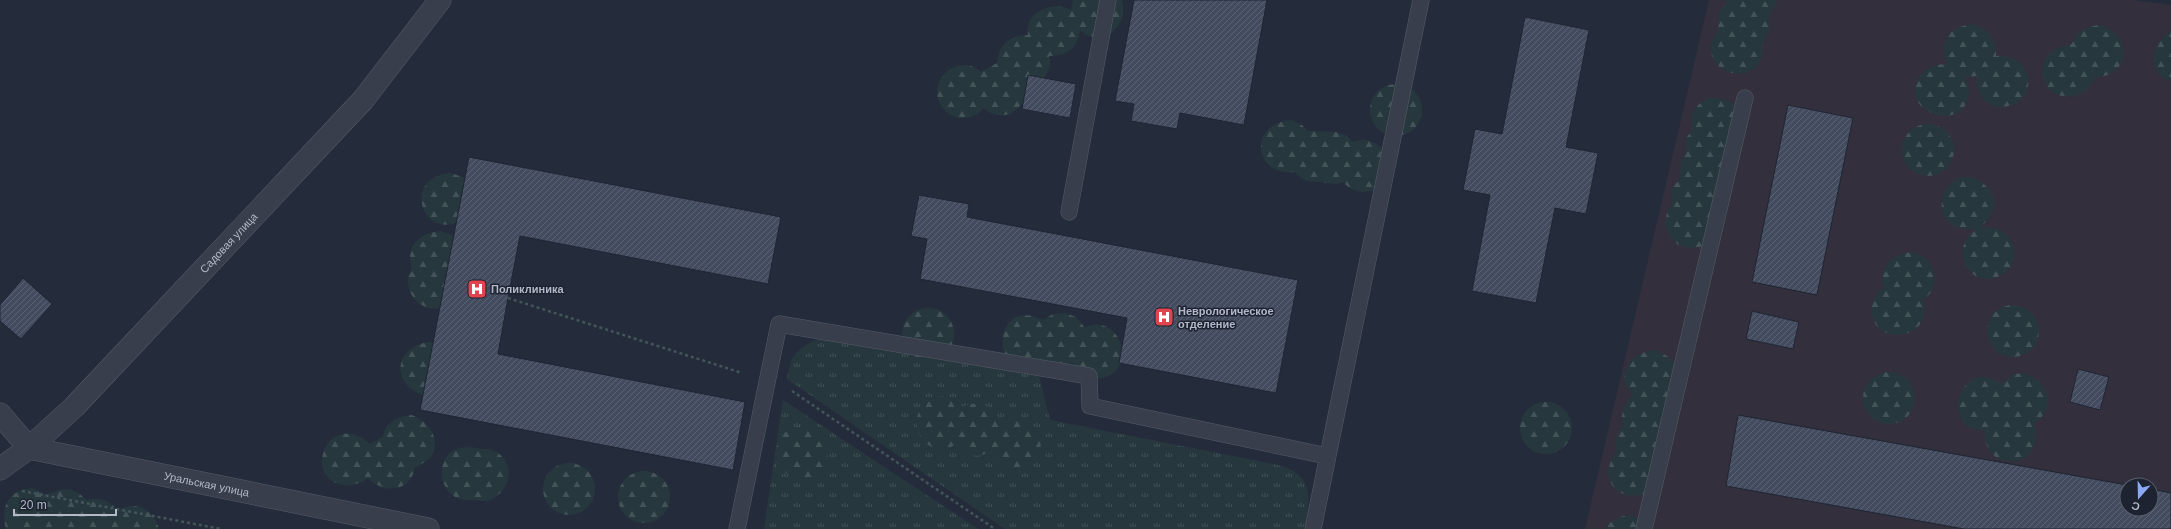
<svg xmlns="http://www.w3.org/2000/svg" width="2171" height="529" font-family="Arial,sans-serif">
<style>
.medical{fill:#332f3d;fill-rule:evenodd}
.grass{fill:url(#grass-tufts)}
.forest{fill:url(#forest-firs)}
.building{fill:url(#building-hatch);stroke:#1f2533}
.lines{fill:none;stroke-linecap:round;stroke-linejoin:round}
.service-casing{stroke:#565c6a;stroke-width:17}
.minor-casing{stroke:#565c6a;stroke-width:23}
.tertiary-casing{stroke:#565c6a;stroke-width:23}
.path{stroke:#44555a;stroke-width:2.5;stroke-dasharray:3 3;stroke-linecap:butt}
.service{stroke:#383e4c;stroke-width:16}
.minor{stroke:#383e4c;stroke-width:22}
.tertiary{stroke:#383e4c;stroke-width:22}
.labels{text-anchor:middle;stroke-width:3;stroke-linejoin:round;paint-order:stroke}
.street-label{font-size:11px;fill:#b3b9c8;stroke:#1d2331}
.poi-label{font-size:11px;font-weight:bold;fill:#b3b9c8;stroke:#1d2331;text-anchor:start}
</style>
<defs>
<pattern id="grass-tufts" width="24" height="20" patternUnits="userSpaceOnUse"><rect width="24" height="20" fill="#26383d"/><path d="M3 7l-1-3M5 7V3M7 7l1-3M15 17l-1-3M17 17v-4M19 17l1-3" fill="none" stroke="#435358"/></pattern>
<pattern id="forest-firs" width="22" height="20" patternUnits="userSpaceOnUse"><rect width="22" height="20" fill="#26383d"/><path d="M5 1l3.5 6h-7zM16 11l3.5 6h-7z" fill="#435358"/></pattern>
<pattern id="building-hatch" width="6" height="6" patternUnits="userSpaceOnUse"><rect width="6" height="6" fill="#434b5e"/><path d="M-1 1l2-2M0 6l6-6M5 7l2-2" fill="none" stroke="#5c6374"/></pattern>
</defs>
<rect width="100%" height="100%" fill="#242c3c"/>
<path class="medical" d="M1709 0H2133L2171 5V529H1585ZM2127 485H2151V509H2127Z"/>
<g class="grass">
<path d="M819 338 839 340 1039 376 1050 420 1278 465C1284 467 1291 469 1296 473 1314 486 1308 510 1304 529H1005L787 379C791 354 796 350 819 338Z"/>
<polygon points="783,400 978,529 764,529"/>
</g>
<g class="forest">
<path d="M1073 0H1122C1130 25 1102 50 1080 30 1078 48 1067 56 1049 56 1051 60 1050 67 1048 71 1044 81 1018 111 1009 114 1000 117 990 114 983 108 979 115 970 118 962 118 955 118 948 114 944 109 922 85 957 50 981 72L997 63C999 45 1009 35 1028 35 1024 12 1053 0 1071 10Z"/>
<path d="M1726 0H1777C1776 7 1771 10 1769 16 1768 19 1770 27 1769 31 1768 35 1763 38 1763 42 1761 51 1764 59 1756 67 1741 81 1713 72 1711 51 1710 42 1715 38 1717 31 1721 21 1714 14 1727 3Z"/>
<path d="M1973 24C1988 30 1997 39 1996 56 2036 53 2040 104 2002 107 1997 108 1989 105 1985 101 1978 94 1976 87 1977 76L1965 77C1966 81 1969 85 1969 89 1970 136 1895 114 1920 76 1927 67 1936 64 1947 64 1940 40 1948 27 1973 24Z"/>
<path d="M2101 25C2134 37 2131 75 2095 78 2087 97 2058 105 2046 84 2034 62 2052 46 2072 44 2077 30 2088 26 2101 25Z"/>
<path d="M2171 31V81C2144 71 2151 44 2171 31Z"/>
<circle cx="1396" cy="110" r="26"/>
<path d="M1708 98C1722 97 1730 100 1740 110L1711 241 1700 247 1688 248 1677 244 1669 235 1665 224 1667 212 1672 205V189L1680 178 1681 162 1686 153V138L1692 131V114L1698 105Z"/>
<path d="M1291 120 1302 125 1308 131 1336 132 1347 136 1353 142C1367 136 1377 143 1387 153L1383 186C1368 194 1355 195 1343 182 1335 186 1329 183 1321 182 1308 181 1305 183 1295 172 1253 176 1248 124 1291 120Z"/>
<circle cx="1928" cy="150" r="26"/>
<path d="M451 173 462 177 470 186 466 218C423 246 399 177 451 173Z"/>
<path d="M1971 177C1997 187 2003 209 1980 227 2001 227 2017 235 2013 259 2013 265 2008 271 2003 274 1973 293 1945 252 1976 229 1968 229 1961 230 1954 226 1935 216 1939 186 1959 178 1962 177 1967 177 1971 177Z"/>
<path d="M440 231 451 235 459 244 442 308C438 308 434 309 430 308 412 305 402 283 412 268 405 247 419 233 440 231Z"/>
<path d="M1912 252C1916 254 1920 255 1924 257 1938 268 1938 291 1923 300 1935 343 1867 348 1872 305 1873 298 1878 291 1884 287 1877 267 1893 254 1912 252Z"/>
<circle cx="2013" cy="331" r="26"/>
<circle cx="928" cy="334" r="26"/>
<path d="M1065 313 1076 317 1085 328C1112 312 1139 357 1110 375 1105 377 1097 380 1092 378 1086 375 1080 370 1074 366L1073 363 1058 366 1005 355C996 327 1016 305 1043 320L1053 314Z"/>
<path d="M430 342 441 347 423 395C389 383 395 346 430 342Z"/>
<path d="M1655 350C1673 357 1681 366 1674 385 1672 390 1671 395 1666 398L1671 404 1653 490C1622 508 1594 480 1617 451 1614 441 1618 433 1623 425 1620 414 1624 402 1633 395 1613 375 1631 352 1655 350Z"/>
<circle cx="1889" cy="398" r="26"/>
<path d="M2025 373C2049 382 2058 408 2034 423 2048 471 1981 475 1985 430 1936 431 1962 353 2001 384L2013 374Z"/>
<path d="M946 396 957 400 963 407C978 398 995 407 1001 422 1010 417 1018 417 1027 421 1033 424 1037 430 1039 435 1050 469 1003 485 989 452 977 459 964 455 955 445 919 465 895 401 946 396Z"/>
<circle cx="1546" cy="428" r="26"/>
<path d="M412 415C439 426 445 457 415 467 411 493 383 494 368 478 359 484 350 487 339 484 302 470 332 410 370 444L383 437C385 422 398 416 412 415Z"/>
<circle cx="802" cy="452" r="26"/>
<path d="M471 447C480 450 489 447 498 453 515 466 510 488 494 498 487 503 480 500 473 500 470 499 467 501 464 500 438 496 433 457 459 448 463 447 467 448 471 447Z"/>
<circle cx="569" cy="489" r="26"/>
<circle cx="644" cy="497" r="26"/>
<path d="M32 488 47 495C62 487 74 486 86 500 101 497 108 500 118 510 137 500 153 510 159 529H6C0 506 9 490 32 488Z"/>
<path d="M1631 515 1642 520 1651 529H1605C1612 519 1619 516 1631 515Z"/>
</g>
<g class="building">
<polygon points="1134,0 1267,0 1244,125 1180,113 1177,129 1131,121 1134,104 1115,101"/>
<polygon points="1525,17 1589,30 1566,147 1598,153 1586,214 1555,208 1536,303 1472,291 1490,195 1463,190 1475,129 1502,134"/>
<polygon points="1028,75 1076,84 1070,118 1022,109"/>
<polygon points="1788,105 1853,118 1817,295 1752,282"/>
<polygon points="469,157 781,217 768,284 520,236 508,298 498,354 745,402 733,470 420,410"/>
<polygon points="919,195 969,204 967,217 1298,280 1276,393 1119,363 1127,318 920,279 927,239 911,236"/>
<polygon points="23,278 52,304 21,339 0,321 0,305"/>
<polygon points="1752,311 1799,322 1793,349 1746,339"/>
<polygon points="2078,369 2109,377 2100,410 2070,402"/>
<polygon points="1738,415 2127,485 2127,509 2151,509 2151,489 2171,493 2171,529 1964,529 1726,486"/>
</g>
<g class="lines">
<g class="service-casing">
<g id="service">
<polyline points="1069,212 1108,0"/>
<polyline points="737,529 779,324 1089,376 1090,406 1327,456"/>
<polyline points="1313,529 1421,0"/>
<polyline points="1644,529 1745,98"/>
</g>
</g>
<g class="minor-casing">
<g id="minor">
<path id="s1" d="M0 414 29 448 74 407 363 100 440 0"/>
</g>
</g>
<g class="tertiary-casing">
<g id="tertiary">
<path id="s2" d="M0 469 29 448 428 529"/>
</g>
</g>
<g class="path">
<polyline points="508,298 742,373"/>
<polyline points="792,391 995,529"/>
<polyline points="22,491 221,529"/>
</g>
<use href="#service" class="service"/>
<use href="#minor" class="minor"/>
<use href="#tertiary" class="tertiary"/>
</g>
<defs>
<g id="hospital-square" transform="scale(1)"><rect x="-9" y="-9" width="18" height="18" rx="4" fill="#e0444e" stroke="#1d2331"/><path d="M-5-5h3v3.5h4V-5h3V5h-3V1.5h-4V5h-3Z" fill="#fff"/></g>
</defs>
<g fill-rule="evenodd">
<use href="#hospital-square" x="477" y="289"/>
<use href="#hospital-square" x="1164" y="317"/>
</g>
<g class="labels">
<g class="street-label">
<text dy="4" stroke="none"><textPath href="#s1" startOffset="331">Садовая улица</textPath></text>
<text dy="4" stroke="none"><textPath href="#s2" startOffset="217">Уральская улица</textPath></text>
</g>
<g class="poi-label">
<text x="491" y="293">Поликлиника</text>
<text x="1178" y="315">Неврологическое<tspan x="1178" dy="13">отделение</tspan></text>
</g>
</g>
<g transform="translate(2139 497) rotate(200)"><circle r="19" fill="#1d2331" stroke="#595f6d"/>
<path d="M0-3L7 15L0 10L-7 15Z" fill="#8ba9f5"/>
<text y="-6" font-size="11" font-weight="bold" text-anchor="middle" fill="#b3b9c8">С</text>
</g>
<path d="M14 509v6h102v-6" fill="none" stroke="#b3b9c8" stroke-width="2"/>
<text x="20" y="509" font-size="12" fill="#b3b9c8" stroke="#1d2331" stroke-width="3" paint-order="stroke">20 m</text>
</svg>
